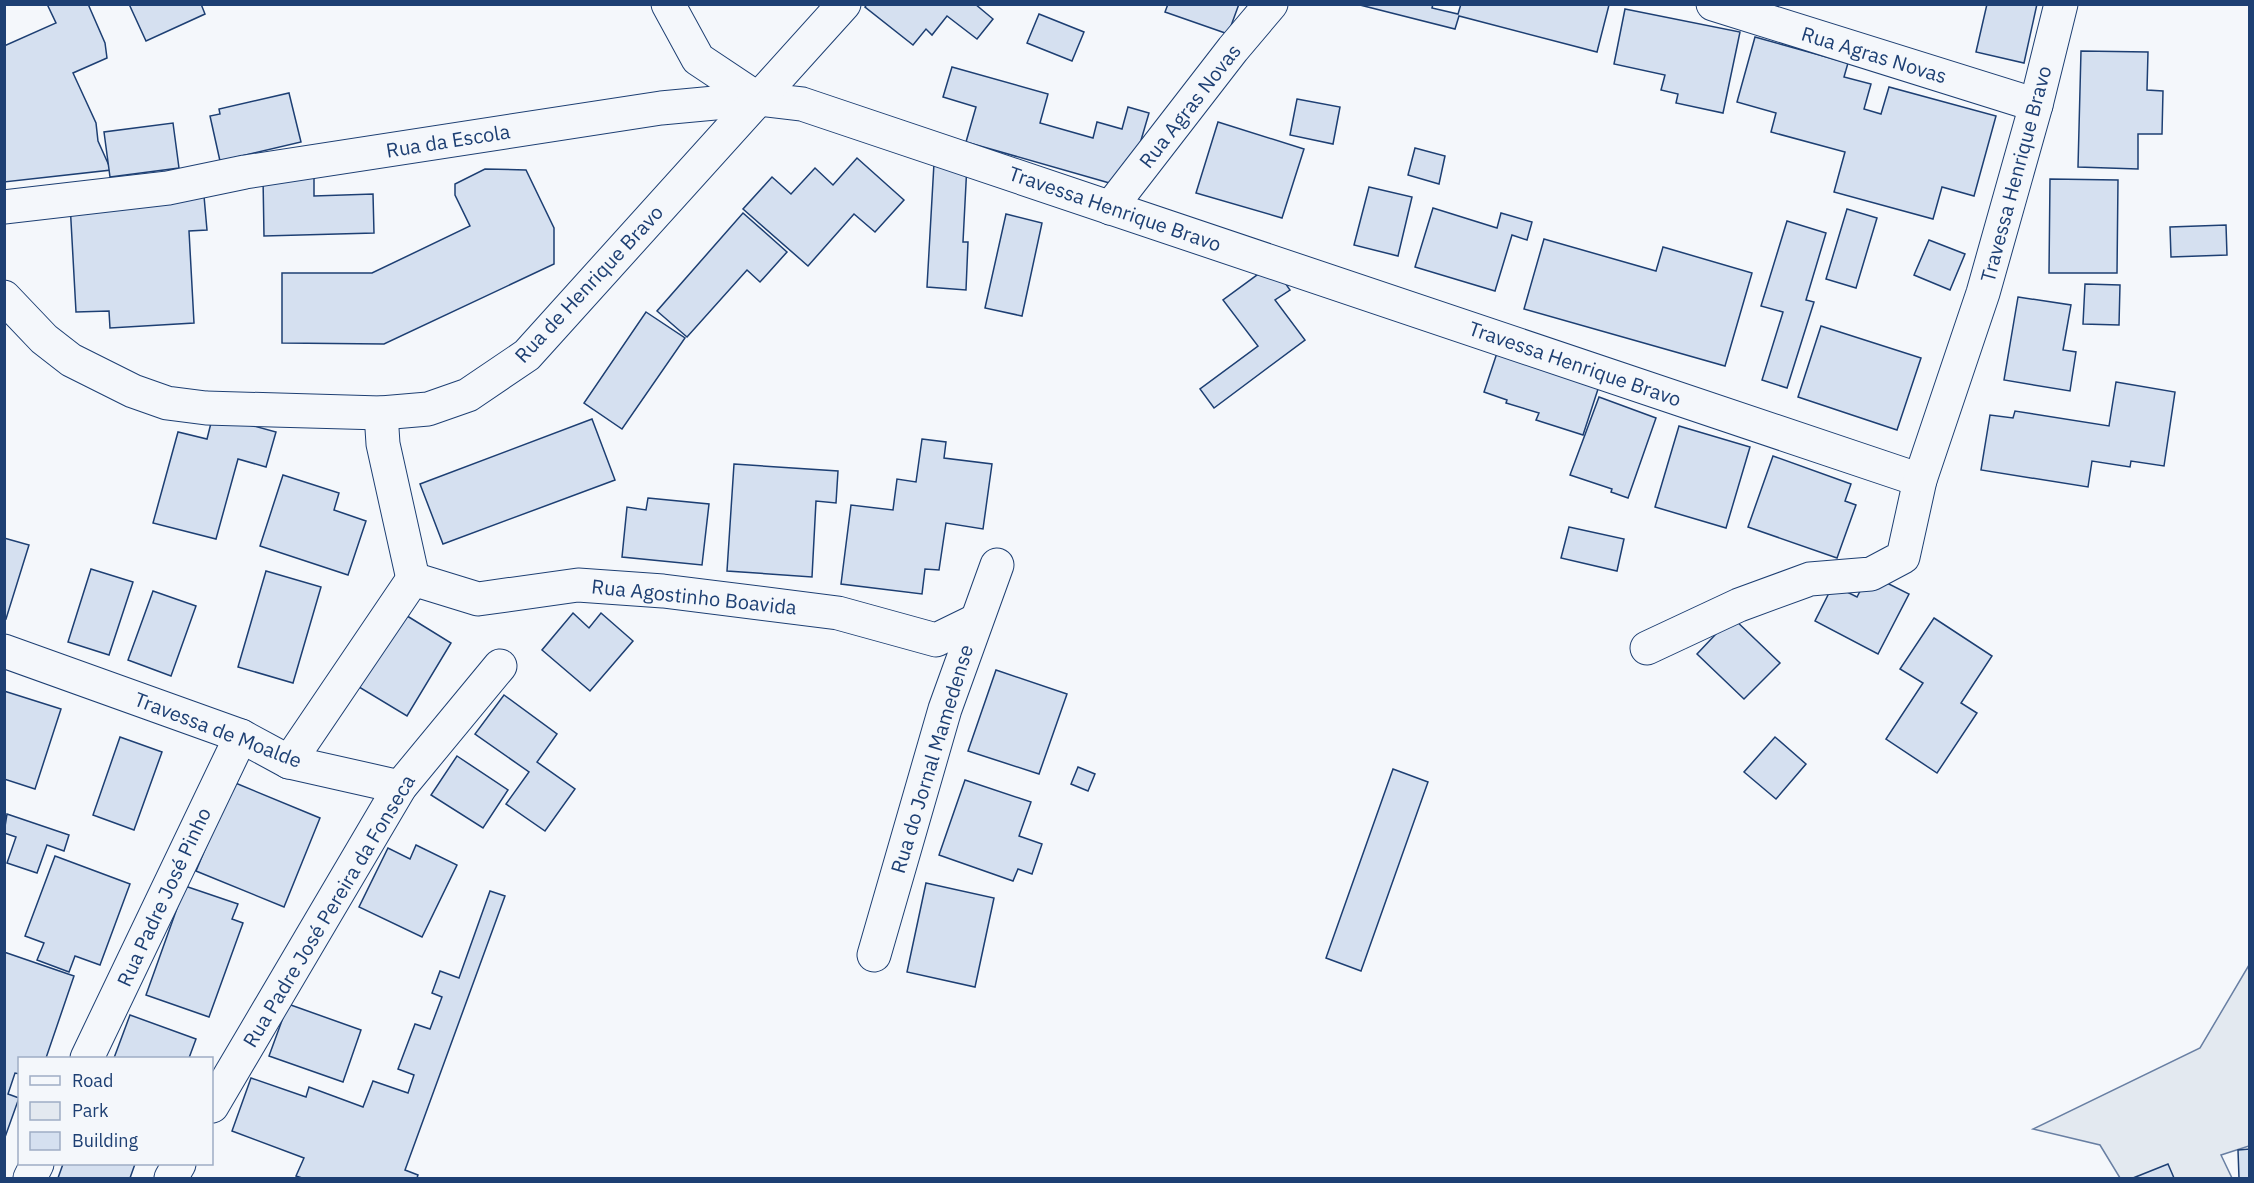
<svg xmlns="http://www.w3.org/2000/svg" width="2254" height="1183" font-family="'IBM Plex Sans',sans-serif">
<style>
.green{fill:#e3e9f0;stroke:#687fa3;stroke-width:1.5}
.building{fill:#d5e0f0;stroke:#1d3f73;stroke-width:1.5}
.lines{fill:none;stroke-linecap:round;stroke-linejoin:round}
.minor-casing{stroke:#1d3f73;stroke-width:35}
.major-casing{stroke:#1d3f73;stroke-width:35}
.minor{stroke:#f4f7fb;stroke-width:33}
.major{stroke:#f4f7fb;stroke-width:33}
.labels{text-anchor:middle;stroke-width:4.5;stroke-linejoin:round;paint-order:stroke}
.street-label{font-size:20px;fill:#1d3f73;stroke:#f4f7fb}
</style>
<rect width="100%" height="100%" fill="#f4f7fb"/>
<polygon class="green" points="2249,965 2249,1146 2221,1155 2232,1178 2120,1178 2100,1145 2033,1129 2200,1048"/>
<g class="building">
<polygon points="47,4 88,4 105,43 107,58 73,73 96,123 98,141 111,170 4,182 4,46 56,23"/>
<polygon points="129,4 201,4 205,14 146,41"/>
<polygon points="867,4 975,4 993,19 977,39 947,16 932,35 926,29 913,45 865,7"/>
<polygon points="1168,4 1239,4 1228,34 1165,12"/>
<polygon points="1356,4 1433,4 1432,8 1458,14 1461,4 1609,5 1597,52 1459,16 1455,29"/>
<polygon points="1987,4 2037,4 2024,63 1976,52"/>
<polygon points="1625,9 1740,32 1723,113 1676,103 1678,94 1661,90 1665,75 1614,64"/>
<polygon points="1039,14 1084,32 1072,61 1027,43"/>
<polygon points="1755,37 1848,63 1844,77 1871,84 1864,109 1881,114 1889,87 1996,116 1974,196 1942,187 1933,219 1834,192 1845,152 1771,132 1776,113 1737,102"/>
<polygon points="2081,51 2148,52 2147,90 2163,91 2162,134 2138,134 2138,169 2078,167"/>
<polygon points="952,67 1048,94 1040,123 1093,138 1097,122 1122,129 1128,107 1149,113 1127,188 966,142 976,107 943,97"/>
<polygon points="289,93 301,142 220,161 210,116 220,114 219,109"/>
<polygon points="1297,99 1340,107 1333,144 1290,135"/>
<polygon points="1218,122 1304,149 1282,218 1196,193"/>
<polygon points="173,123 179,168 110,177 104,132"/>
<polygon points="1415,148 1445,156 1439,184 1408,175"/>
<polygon points="857,158 904,200 875,232 854,214 808,266 743,209 772,177 791,194 815,168 833,185"/>
<polygon points="934,163 967,164 963,242 968,242 966,290 927,287"/>
<polygon points="485,169 526,170 554,228 554,264 384,344 282,343 282,273 372,273 470,226 455,195 455,184"/>
<polygon points="314,175 314,196 373,194 374,233 264,236 263,177"/>
<polygon points="2050,179 2118,180 2117,273 2049,273"/>
<polygon points="1369,187 1412,197 1398,256 1354,245"/>
<polygon points="204,196 207,230 189,231 194,323 110,328 109,311 76,312 70,203"/>
<polygon points="1433,208 1497,228 1501,213 1532,222 1527,240 1512,235 1495,291 1415,267"/>
<polygon points="1847,209 1877,218 1856,288 1826,279"/>
<polygon points="743,213 787,252 760,282 747,270 687,337 657,311"/>
<polygon points="1006,214 1042,223 1022,316 985,308"/>
<polygon points="1787,221 1826,233 1806,300 1814,302 1787,388 1762,380 1783,312 1761,306"/>
<polygon points="2226,225 2227,255 2171,257 2170,227"/>
<polygon points="1544,239 1656,271 1663,247 1752,273 1725,366 1524,309"/>
<polygon points="1929,240 1965,254 1950,290 1914,275"/>
<polygon points="1272,264 1290,290 1275,300 1305,340 1214,408 1200,389 1258,346 1223,300"/>
<polygon points="2085,284 2120,285 2119,325 2083,324"/>
<polygon points="2018,297 2071,305 2063,350 2076,352 2070,391 2004,380"/>
<polygon points="646,312 685,338 622,429 584,403"/>
<polygon points="1821,326 1921,358 1897,430 1798,397"/>
<polygon points="1498,350 1600,383 1583,435 1536,420 1539,413 1506,403 1507,400 1484,392"/>
<polygon points="2116,382 2175,392 2164,466 2131,461 2130,467 2092,461 2088,487 1981,470 1990,415 2013,418 2015,411 2109,426"/>
<polygon points="1599,397 1656,418 1628,498 1611,492 1612,489 1570,475"/>
<polygon points="213,415 276,432 266,467 238,459 216,539 153,523 178,432 207,439"/>
<polygon points="592,419 615,480 443,544 420,484"/>
<polygon points="1679,426 1750,447 1726,528 1655,507"/>
<polygon points="922,439 946,442 944,458 992,464 983,529 946,523 939,570 925,569 922,594 841,584 851,505 893,510 897,479 916,482"/>
<polygon points="1773,456 1851,484 1845,501 1856,505 1837,558 1748,527"/>
<polygon points="734,464 838,471 836,503 816,501 812,577 727,571"/>
<polygon points="283,475 339,493 334,510 366,521 348,575 260,546"/>
<polygon points="648,498 709,504 702,565 622,557 627,507 646,510"/>
<polygon points="1569,527 1624,539 1617,571 1561,558"/>
<polygon points="4,538 29,545 6,619 4,618"/>
<polygon points="91,569 133,582 109,655 68,642"/>
<polygon points="266,571 321,587 293,683 238,667"/>
<polygon points="1869,574 1909,594 1878,654 1815,621 1833,585 1857,597"/>
<polygon points="153,591 196,606 171,676 128,660"/>
<polygon points="573,613 589,628 601,613 633,641 590,691 542,650"/>
<polygon points="404,614 451,643 407,716 359,687"/>
<polygon points="1732,617 1780,663 1744,699 1697,654"/>
<polygon points="1934,618 1992,656 1961,703 1977,713 1937,773 1886,739 1923,683 1900,669"/>
<polygon points="996,670 1067,694 1039,774 968,751"/>
<polygon points="4,691 61,709 35,789 4,779"/>
<polygon points="504,695 557,734 537,762 575,789 545,831 506,804 529,772 475,734"/>
<polygon points="120,737 162,752 134,830 93,815"/>
<polygon points="1775,737 1806,764 1776,799 1744,772"/>
<polygon points="457,756 508,790 483,828 431,795"/>
<polygon points="1078,767 1095,774 1088,791 1071,784"/>
<polygon points="1393,769 1428,782 1361,971 1326,958"/>
<polygon points="965,780 1031,802 1019,836 1042,844 1032,874 1018,869 1013,881 939,855"/>
<polygon points="233,782 320,818 284,907 196,871"/>
<polygon points="7,814 69,835 64,851 47,845 37,873 7,863 16,837 4,833"/>
<polygon points="416,845 457,865 422,937 359,907 388,848 410,859"/>
<polygon points="55,856 130,884 100,965 75,956 69,972 37,960 44,943 25,936"/>
<polygon points="926,883 994,898 975,987 907,972"/>
<polygon points="185,886 238,904 232,919 243,923 209,1017 146,995"/>
<polygon points="490,891 505,896 405,1170 418,1175 417,1178 302,1178 296,1176 304,1158 232,1131 251,1078 306,1097 309,1087 363,1107 373,1081 408,1093 414,1075 398,1069 415,1024 430,1029 442,997 432,993 440,971 459,978"/>
<polygon points="4,952 74,976 46,1058 20,1058 20,1074 15,1073 8,1094 19,1098 4,1140"/>
<polygon points="288,1004 361,1030 343,1082 269,1056"/>
<polygon points="130,1015 196,1039 189,1058 114,1058"/>
<polygon points="2250,1149 2250,1178 2239,1178 2238,1150"/>
<polygon points="63,1164 135,1164 130,1178 58,1178"/>
<polygon points="2168,1164 2174,1178 2133,1178"/>
</g>
<g class="lines">
<g class="minor-casing">
<g id="minor">
<polyline points="668,4 698,59 758,99"/>
<polyline points="1713,4 2036,105"/>
<polyline points="4,207 168,188 245,172 661,108 758,99 802,104 1920,480"/>
<polyline points="1110,208 1233,49 1271,4"/>
<polyline points="381,413 383,444 413,579"/>
<polyline points="1647,648 1739,605 1810,579 1871,574 1903,557 1920,480 1983,293 2036,105 2061,4"/>
<polyline points="4,651 241,736 289,762 400,787"/>
<polyline points="289,762 413,579 478,599 578,585 663,591 838,613 936,640 975,621"/>
<polyline points="874,955 945,709 997,565"/>
<polyline points="87,1058 241,736"/>
<polyline points="212,1106 400,787 500,666"/>
<polyline points="30,1178 37,1164"/>
<polyline points="171,1178 179,1164"/>
</g>
</g>
<g class="major-casing">
<polyline id="major" points="4,297 44,339 71,360 133,391 167,403 206,408 381,413 428,409 468,395 527,355 844,4"/>
</g>
<use href="#minor" class="minor"/>
<use href="#major" class="major"/>
</g>
<g class="labels">
<g class="street-label">
<text transform="translate(1874 55) rotate(17)" y="7">Rua Agras Novas</text>
<text transform="translate(1190 106) rotate(-52)" y="7">Rua Agras Novas</text>
<text transform="translate(448 141) rotate(-9)" y="7">Rua da Escola</text>
<text transform="translate(2016 174) rotate(-75)" y="7">Travessa Henrique Bravo</text>
<text transform="translate(1115 209) rotate(19)" y="7">Travessa Henrique Bravo</text>
<text transform="translate(589 284) rotate(-47)" y="7">Rua de Henrique Bravo</text>
<text transform="translate(1575 364) rotate(19)" y="7">Travessa Henrique Bravo</text>
<text transform="translate(694 597) rotate(6)" y="7">Rua Agostinho Boavida</text>
<text transform="translate(218 730) rotate(21)" y="7">Travessa de Moalde</text>
<text transform="translate(932 759) rotate(-73)" y="7">Rua do Jornal Mamedense</text>
<text transform="translate(164 897) rotate(-65)" y="7">Rua Padre José Pinho</text>
<text transform="translate(329 911) rotate(-59)" y="7">Rua Padre José Pereira da Fonseca</text>
</g>
</g>
<rect width="2254" height="1183" fill="none" stroke="#1d3f73" stroke-width="12"/>
<rect x="18" y="1057" width="195" height="108" fill="#f4f7fb" stroke="#9eadc5" stroke-width="1.5"/>
<rect x="30" y="1076" width="30" height="9" fill="#f4f7fb" stroke="#9eadc5" stroke-width="1.5"/>
<text x="72" y="1087" font-size="18" fill="#1d3f73">Road</text>
<rect x="30" y="1102" width="30" height="18" fill="#e3e9f0" stroke="#9eadc5" stroke-width="1.5"/>
<text x="72" y="1117" font-size="18" fill="#1d3f73">Park</text>
<rect x="30" y="1132" width="30" height="18" fill="#d5e0f0" stroke="#9eadc5" stroke-width="1.5"/>
<text x="72" y="1147" font-size="18" fill="#1d3f73">Building</text>
</svg>
